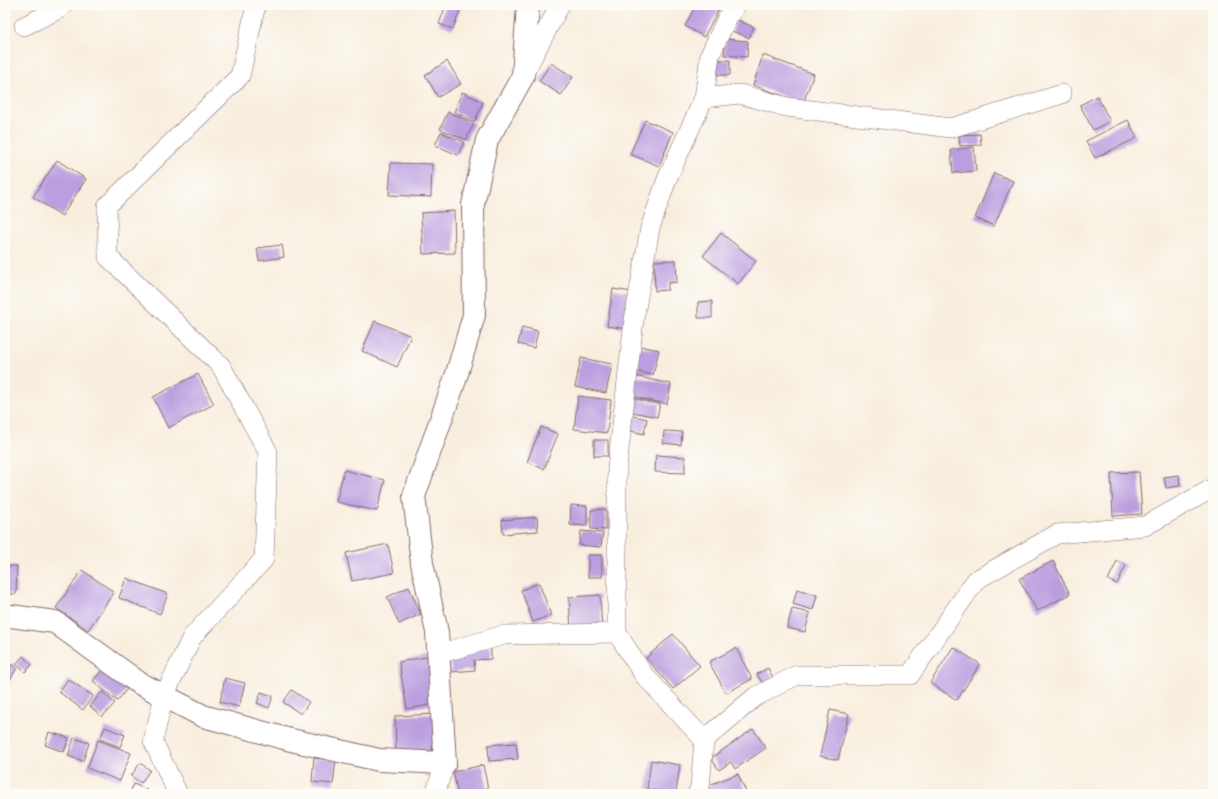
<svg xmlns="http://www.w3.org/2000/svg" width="1218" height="799" font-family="Mynerve,sans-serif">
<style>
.building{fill:#ba9edf}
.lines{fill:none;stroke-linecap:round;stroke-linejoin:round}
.street-casing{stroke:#87676a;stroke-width:20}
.secondary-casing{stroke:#87676a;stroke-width:24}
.street{stroke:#fff;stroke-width:19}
.secondary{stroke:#fff;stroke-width:22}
</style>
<rect width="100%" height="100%" fill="#fdfcf7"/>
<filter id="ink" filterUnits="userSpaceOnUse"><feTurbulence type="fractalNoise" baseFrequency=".025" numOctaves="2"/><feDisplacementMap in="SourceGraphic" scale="8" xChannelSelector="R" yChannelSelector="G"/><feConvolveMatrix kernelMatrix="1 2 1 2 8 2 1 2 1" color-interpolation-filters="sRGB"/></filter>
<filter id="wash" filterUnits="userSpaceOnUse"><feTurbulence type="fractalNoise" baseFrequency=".012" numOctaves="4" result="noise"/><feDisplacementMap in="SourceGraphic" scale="16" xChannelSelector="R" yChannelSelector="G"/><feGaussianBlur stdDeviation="0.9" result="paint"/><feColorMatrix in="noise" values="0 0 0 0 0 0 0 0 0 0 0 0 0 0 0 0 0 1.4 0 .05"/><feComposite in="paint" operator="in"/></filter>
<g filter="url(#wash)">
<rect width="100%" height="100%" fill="#f8eede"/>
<g id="blocks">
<g class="building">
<polygon points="446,5 462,5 453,29 439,24"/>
<polygon points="696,5 721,5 704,37 685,26"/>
<polygon points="737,20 754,27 749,38 732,31"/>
<polygon points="726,39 748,41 747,57 724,55"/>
<polygon points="763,55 814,74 803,103 753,85"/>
<polygon points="714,60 730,60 730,75 715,75"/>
<polygon points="447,61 461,84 438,97 425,75"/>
<polygon points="551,63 573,77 561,95 539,81"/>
<polygon points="462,92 483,102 475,121 454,112"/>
<polygon points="1097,96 1110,121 1093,130 1080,105"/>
<polygon points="448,112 474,123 466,140 440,129"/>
<polygon points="645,120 673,132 659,166 630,154"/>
<polygon points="1128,120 1137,138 1095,158 1086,141"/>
<polygon points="441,132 464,142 458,155 435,145"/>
<polygon points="980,134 981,145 960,146 959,135"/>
<polygon points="974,147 976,171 953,173 951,150"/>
<polygon points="57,160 86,179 62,216 33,197"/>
<polygon points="391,163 432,164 431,197 389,195"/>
<polygon points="994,173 1013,181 994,226 975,218"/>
<polygon points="454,211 455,253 423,254 421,213"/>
<polygon points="721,233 756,261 738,284 703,256"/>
<polygon points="282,245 284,257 259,261 257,248"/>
<polygon points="676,260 677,282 668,283 668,290 655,291 654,261"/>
<polygon points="613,289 633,292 627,329 607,326"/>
<polygon points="712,301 712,318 698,318 698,302"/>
<polygon points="375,321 411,336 397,367 362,351"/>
<polygon points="522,327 538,331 534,348 518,344"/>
<polygon points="639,346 659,350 653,375 634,371"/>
<polygon points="581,358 612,364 606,393 575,387"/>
<polygon points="198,374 214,404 168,428 153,397"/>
<polygon points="634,376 671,384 667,404 630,396"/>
<polygon points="578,396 611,400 607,433 574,429"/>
<polygon points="631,398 660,404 657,417 628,411"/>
<polygon points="629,415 647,419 644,434 626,430"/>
<polygon points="541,427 558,434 544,469 527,462"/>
<polygon points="664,431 682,432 681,445 663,443"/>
<rect x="594" y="440" width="14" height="16"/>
<polygon points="656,455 685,457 685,473 655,472"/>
<polygon points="344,470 385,480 377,511 336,502"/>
<polygon points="1139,472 1142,514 1113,516 1111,473"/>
<polygon points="1179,475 1180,486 1166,488 1164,477"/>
<polygon points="571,505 587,506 587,526 570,525"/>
<polygon points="606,509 606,530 591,529 591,510"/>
<polygon points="537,517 538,531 503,534 502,520"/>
<polygon points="581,531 603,533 601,547 579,545"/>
<polygon points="388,544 394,573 352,581 346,553"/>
<rect x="588" y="555" width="14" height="22"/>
<polygon points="1053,561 1070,594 1037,611 1019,579"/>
<polygon points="1117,561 1126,565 1117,584 1108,580"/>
<polygon points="5,566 17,566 16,594 5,594"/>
<polygon points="82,570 114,592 88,630 56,608"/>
<polygon points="126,578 168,594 160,614 119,598"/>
<polygon points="539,583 551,615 533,622 521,590"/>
<polygon points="409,587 421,614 399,624 387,597"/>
<polygon points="797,589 817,595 813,610 793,604"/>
<polygon points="600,595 602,629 571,631 569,597"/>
<polygon points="792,609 810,613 805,632 787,628"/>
<polygon points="673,634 700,666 673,689 646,658"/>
<polygon points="491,647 491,659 474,660 475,670 451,672 450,658 467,656 466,649"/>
<polygon points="953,647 980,664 957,700 930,683"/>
<polygon points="736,648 752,679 726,693 709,662"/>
<polygon points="23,656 32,665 25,672 16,664"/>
<polygon points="431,656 440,703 407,709 399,662"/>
<polygon points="5,661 17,668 8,683 5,681"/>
<polygon points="104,668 128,688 117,701 93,681"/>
<polygon points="768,668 774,680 764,686 757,674"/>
<polygon points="225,678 245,683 239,707 220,702"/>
<polygon points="68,679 93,696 83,710 59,692"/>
<polygon points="292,690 309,702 301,714 283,702"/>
<polygon points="102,692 115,703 102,717 90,706"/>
<polygon points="261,692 273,696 269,708 257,703"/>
<polygon points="830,710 849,714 838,760 820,756"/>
<polygon points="436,714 438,750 396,752 395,716"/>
<polygon points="105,727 125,735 120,747 100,739"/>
<polygon points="753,729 766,748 735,769 731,762 719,770 711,758"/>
<polygon points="49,732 69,738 64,752 45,745"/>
<polygon points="74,738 89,743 83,761 68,756"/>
<polygon points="98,740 131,753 120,781 87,768"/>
<polygon points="516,743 518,759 489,761 488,745"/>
<polygon points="314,758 336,760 333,784 312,782"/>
<polygon points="651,760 680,765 676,793 647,789"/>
<polygon points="140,763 150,770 141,783 131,776"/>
<polygon points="483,765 488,789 464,794 458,794 453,772"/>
<polygon points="738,774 747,794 713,794 709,785"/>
<polygon points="134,784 147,790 145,794 129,794"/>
</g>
</g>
</g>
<g filter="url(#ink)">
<use href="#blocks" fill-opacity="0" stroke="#87676a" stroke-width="1"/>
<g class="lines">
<g class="street-casing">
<g id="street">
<polyline points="24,26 59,9 63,5"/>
<polyline points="524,73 560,5"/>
<polyline points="704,98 740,94 787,107 951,128 1062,94"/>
<polyline points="438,654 504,635 617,633"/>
<polyline points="704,740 755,697 797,675 910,675 976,580 1057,534 1145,526 1213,488"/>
<polyline points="178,794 153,741 164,696 192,637 264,559 268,452 221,366 108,257 107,206 240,76 256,5"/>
<polyline points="435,794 445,763"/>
<polyline points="697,794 700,788 704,740 643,674 617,633 617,468 634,320 650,228 667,179 704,98 710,55 727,18 736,5"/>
</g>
</g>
<g class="secondary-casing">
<polyline id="secondary" points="5,617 11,616 55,622 139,683 203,716 287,739 379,760 445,763 437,632 422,563 414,496 456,377 474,315 473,205 487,140 523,76 528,5"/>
</g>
<use href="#street" class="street"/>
<use href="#secondary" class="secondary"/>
</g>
</g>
<rect width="1218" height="799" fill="none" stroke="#fdfcf7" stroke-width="20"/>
</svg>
